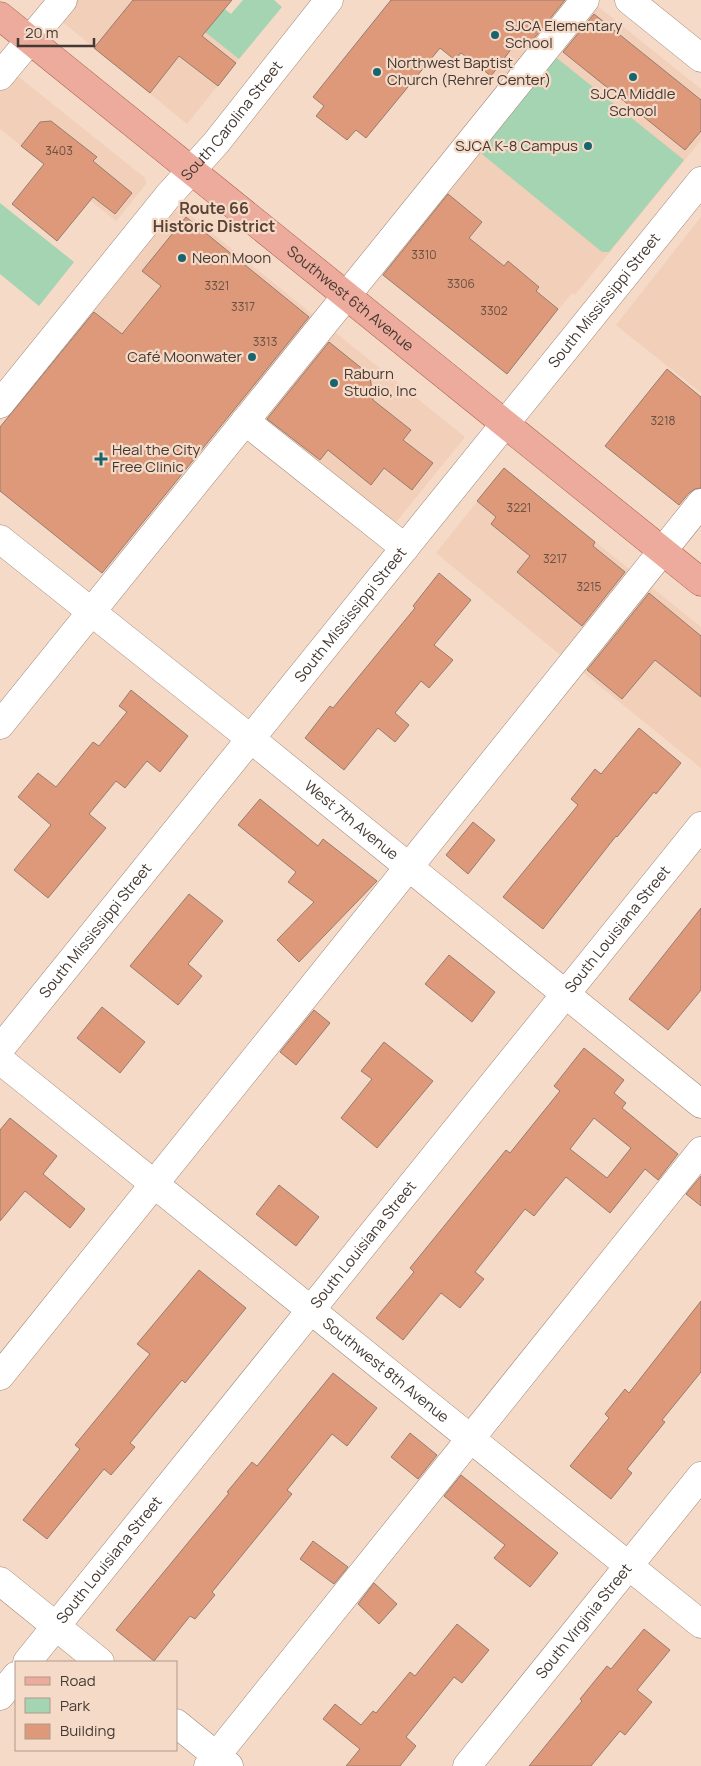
<svg xmlns="http://www.w3.org/2000/svg" width="701" height="1766" font-family="Manrope,sans-serif">
<style>
.built{fill:#f2cfb9}
.green{fill:#a4d4b2}
.building{fill:#dd9979;stroke:#977c6f;fill-rule:evenodd}
.lines{fill:none;stroke-linecap:round;stroke-linejoin:round}
.minor-casing{stroke:#a08777;stroke-width:29}
.major-casing{stroke:#a95f4c;stroke-width:29}
.minor{stroke:#fff;stroke-width:28}
.major{stroke:#ecab9c;stroke-width:28}
.poi-dot{fill:#18656d;stroke:#f5dac8;stroke-width:2}
.labels{text-anchor:middle;stroke-width:4.5;stroke-linejoin:round;paint-order:stroke}
.number-label{font-size:12px;fill:#6a5144}
.poi-label{font-size:15px;fill:#443932;stroke:#f5dac8;text-anchor:start}
.street-label{font-size:15px;fill:#443932;stroke:#f5dac8}
.neighbourhood-label{font-size:16px;font-weight:bold;fill:#5a4335;stroke:#f5dac8}
</style>
<rect width="100%" height="100%" fill="#f5dac8"/>
<g class="built">
<polygon points="74,0 175,0 172,5 239,59 187,124 59,19"/>
<polygon points="416,0 590,0 701,89 701,140 575,295 572,293 507,374 379,271 518,97 461,53 455,60 440,48"/>
<polygon points="15,74 145,178 146,184 116,221 0,129 0,92"/>
<polygon points="175,211 186,212 317,318 243,409 187,365 176,378 94,311"/>
<polygon points="701,217 701,393 616,325"/>
<polygon points="331,329 465,437 392,527 258,420"/>
<polygon points="504,468 634,573 564,658 436,553"/>
<polygon points="650,586 701,627 701,768 580,670"/>
</g>
<g class="green">
<polygon points="213,0 231,14 243,0 274,0 282,7 239,59 171,5"/>
<polygon points="553,55 684,160 609,252 602,252 477,150"/>
<polygon points="0,203 74,262 39,306 0,274"/>
</g>
<g class="building">
<polygon points="133,0 232,0 202,36 236,63 218,86 179,56 150,93 94,48"/>
<polygon points="391,0 565,0 527,47 518,40 491,76 461,53 455,60 440,48 366,138 356,130 347,140 316,116 324,106 313,97"/>
<polygon points="594,14 701,100 701,131 685,150 563,52"/>
<polygon points="51,121 97,157 93,161 132,193 115,214 93,197 57,241 12,204 44,164 21,146 40,122"/>
<polygon points="448,194 482,222 469,238 504,266 508,261 539,287 536,291 558,309 507,374 383,275"/>
<polygon points="186,217 309,317 102,573 0,491 0,427 94,312 122,334 161,286 142,271"/>
<polygon points="329,342 370,375 373,400 411,430 403,440 433,463 412,490 384,468 371,485 328,450 320,460 267,419"/>
<polygon points="667,369 701,397 701,488 695,489 689,493 679,505 605,446"/>
<polygon points="504,468 595,542 593,546 625,572 582,626 517,572 530,556 491,524 496,517 477,501"/>
<polygon points="439,573 471,600 434,645 453,660 429,688 421,681 395,713 409,725 395,742 378,728 344,770 305,738 330,706 333,708 415,608 413,606"/>
<polygon points="649,593 701,636 701,697 655,660 622,699 587,670"/>
<polygon points="131,690 188,736 160,772 147,761 125,788 116,781 89,814 106,828 48,898 14,870 51,825 18,797 38,773 56,787 93,742 99,746 127,712 119,706"/>
<polygon points="639,728 681,763 656,794 654,792 617,837 616,836 543,929 503,897 578,805 571,799 595,769 601,774"/>
<polygon points="260,799 318,846 323,839 377,881 299,962 277,940 314,902 288,882 296,872 238,825"/>
<polygon points="473,822 495,840 468,874 446,855"/>
<polygon points="189,894 223,921 188,964 202,976 178,1005 130,966"/>
<polygon points="701,908 701,990 668,1030 629,999"/>
<polygon points="449,955 495,992 472,1022 425,984"/>
<polygon points="102,1007 145,1042 120,1073 77,1038"/>
<polygon points="314,1010 330,1023 296,1065 280,1052"/>
<polygon points="384,1042 433,1081 377,1148 341,1118 372,1079 361,1071"/>
<path d="M584 1048 624 1080 614 1093 626 1103 622 1108 678 1154 658 1180 645 1169 610 1213 566 1177 534 1216 525 1209 475 1272 484 1279 460 1308 441 1293 403 1340 376 1318 414 1272 410 1268 506 1150 510 1153 560 1091 554 1086ZM594 1118 631 1148 607 1178 570 1149Z"/>
<polygon points="10,1118 57,1156 43,1174 85,1209 70,1228 25,1191 0,1221 0,1130"/>
<polygon points="701,1176 701,1206 686,1194"/>
<polygon points="279,1185 319,1217 296,1246 256,1214"/>
<polygon points="199,1270 246,1308 185,1383 182,1380 130,1443 135,1447 111,1475 104,1469 47,1539 23,1520 80,1449 75,1445 150,1354 137,1344"/>
<polygon points="701,1301 701,1372 662,1420 665,1422 627,1469 632,1473 611,1499 570,1466 609,1418 605,1414 625,1389 629,1393"/>
<polygon points="333,1373 377,1408 347,1446 332,1434 287,1490 292,1494 212,1592 215,1595 195,1619 190,1616 154,1661 116,1630 229,1493 227,1492 252,1462 257,1466"/>
<polygon points="410,1433 437,1455 418,1479 391,1457"/>
<polygon points="461,1475 558,1553 530,1587 494,1558 505,1545 444,1496"/>
<polygon points="313,1541 348,1567 334,1584 300,1559"/>
<polygon points="374,1583 397,1604 379,1624 358,1604"/>
<polygon points="457,1624 489,1650 462,1683 454,1677 406,1737 416,1746 400,1766 346,1766 360,1749 323,1719 335,1704 361,1725 373,1711 376,1713 410,1672 415,1676"/>
<polygon points="644,1629 670,1650 637,1690 652,1702 625,1735 620,1731 591,1766 529,1766 582,1701 580,1699 607,1666 611,1669"/>
</g>
<g class="lines">
<g class="minor-casing">
<g id="minor">
<polyline points="629,0 701,58"/>
<polyline points="0,76 63,0"/>
<path id="s1" d="M0 404 168 196 216 143 329 0"/>
<polyline points="245,421 405,548"/>
<path id="s2" d="M0 539 251 739 701 1104"/>
<polyline points="0,725 585,0"/>
<path id="s3" d="M0 1049 701 181"/>
<path id="s4" d="M0 1060 701 1624"/>
<polyline points="0,1376 701,503"/>
<polyline points="0,1581 100,1662"/>
<path id="s5" d="M27 1662 701 826"/>
<polyline points="0,1696 16,1676"/>
<polyline points="176,1723 229,1766"/>
<polyline points="208,1766 701,1151"/>
<path id="s6" d="M467 1766 701 1476"/>
</g>
</g>
<g class="major-casing">
<g id="major">
<path id="s7" d="M0 16 701 582"/>
</g>
</g>
<use href="#minor" class="minor"/>
<use href="#major" class="major"/>
</g>
<g class="poi-dot">
<circle cx="495" cy="35" r="5"/>
<circle cx="377" cy="72" r="5"/>
<circle cx="633" cy="77" r="5"/>
<circle cx="588" cy="146" r="5"/>
<circle cx="182" cy="258" r="5"/>
<circle cx="252" cy="357" r="5"/>
<circle cx="334" cy="383" r="5"/>
<path d="M98.5 451.5h5v5h5v5h-5v5h-5v-5h-5v-5h5z"/>
</g>
<g class="labels">
<g class="number-label">
<text x="59" y="155">3403</text>
<text x="424" y="259">3310</text>
<text x="461" y="288">3306</text>
<text x="217" y="290">3321</text>
<text x="243" y="311">3317</text>
<text x="494" y="315">3302</text>
<text x="265" y="346">3313</text>
<text x="663" y="425">3218</text>
<text x="519" y="512">3221</text>
<text x="555" y="563">3217</text>
<text x="589" y="591">3215</text>
</g>
<g class="poi-label">
<text x="505" y="31">SJCA Elementary<tspan x="505" dy="17">School</tspan></text>
<text x="387" y="68">Northwest Baptist<tspan x="387" dy="17">Church (Rehrer Center)</tspan></text>
<text x="633" y="99" text-anchor="middle">SJCA Middle<tspan x="633" dy="17">School</tspan></text>
<text x="578" y="151" text-anchor="end">SJCA K-8 Campus</text>
<text x="192" y="263">Neon Moon</text>
<text x="242" y="362" text-anchor="end">Café Moonwater</text>
<text x="344" y="379">Raburn<tspan x="344" dy="17">Studio, Inc</tspan></text>
<text x="112" y="455">Heal the City<tspan x="112" dy="17">Free Clinic</tspan></text>
</g>
<g class="street-label">
<text dy="5" stroke="none"><textPath href="#s1" startOffset="366">South Carolina Street</textPath></text>
<text dy="5" stroke="none"><textPath href="#s7" startOffset="450">Southwest 6th Avenue</textPath></text>
<text dy="5" stroke="none"><textPath href="#s3" startOffset="962">South Mississippi Street</textPath></text>
<text dy="5" stroke="none"><textPath href="#s3" startOffset="558">South Mississippi Street</textPath></text>
<text dy="5" stroke="none"><textPath href="#s2" startOffset="450">West 7th Avenue</textPath></text>
<text dy="5" stroke="none"><textPath href="#s5" startOffset="941">South Louisiana Street</textPath></text>
<text dy="5" stroke="none"><textPath href="#s3" startOffset="152">South Mississippi Street</textPath></text>
<text dy="5" stroke="none"><textPath href="#s5" startOffset="536">South Louisiana Street</textPath></text>
<text dy="5" stroke="none"><textPath href="#s4" startOffset="495">Southwest 8th Avenue</textPath></text>
<text dy="5" stroke="none"><textPath href="#s5" startOffset="131">South Louisiana Street</textPath></text>
<text dy="5" stroke="none"><textPath href="#s6" startOffset="186">South Virginia Street</textPath></text>
</g>
<g class="neighbourhood-label">
<text x="214" y="214">Route 66<tspan x="214" dy="18">Historic District</tspan></text>
</g>
</g>
<rect x="15" y="1661" width="162" height="90" fill="#f5dac8" stroke="#ae9a8c"/>
<rect x="25" y="1677" width="25" height="8" fill="#ecab9c" stroke="#ae9a8c"/>
<text x="60" y="1686" font-size="15" fill="#443932">Road</text>
<rect x="25" y="1698" width="25" height="15" fill="#a4d4b2" stroke="#ae9a8c"/>
<text x="60" y="1711" font-size="15" fill="#443932">Park</text>
<rect x="25" y="1724" width="25" height="15" fill="#dd9979" stroke="#ae9a8c"/>
<text x="60" y="1736" font-size="15" fill="#443932">Building</text>
<path d="M18 38v8h76v-8" fill="none" stroke="#443932" stroke-width="2.5"/>
<text x="25" y="38" font-size="15" fill="#443932" stroke="#f5dac8" stroke-width="4" paint-order="stroke">20 m</text>
</svg>
